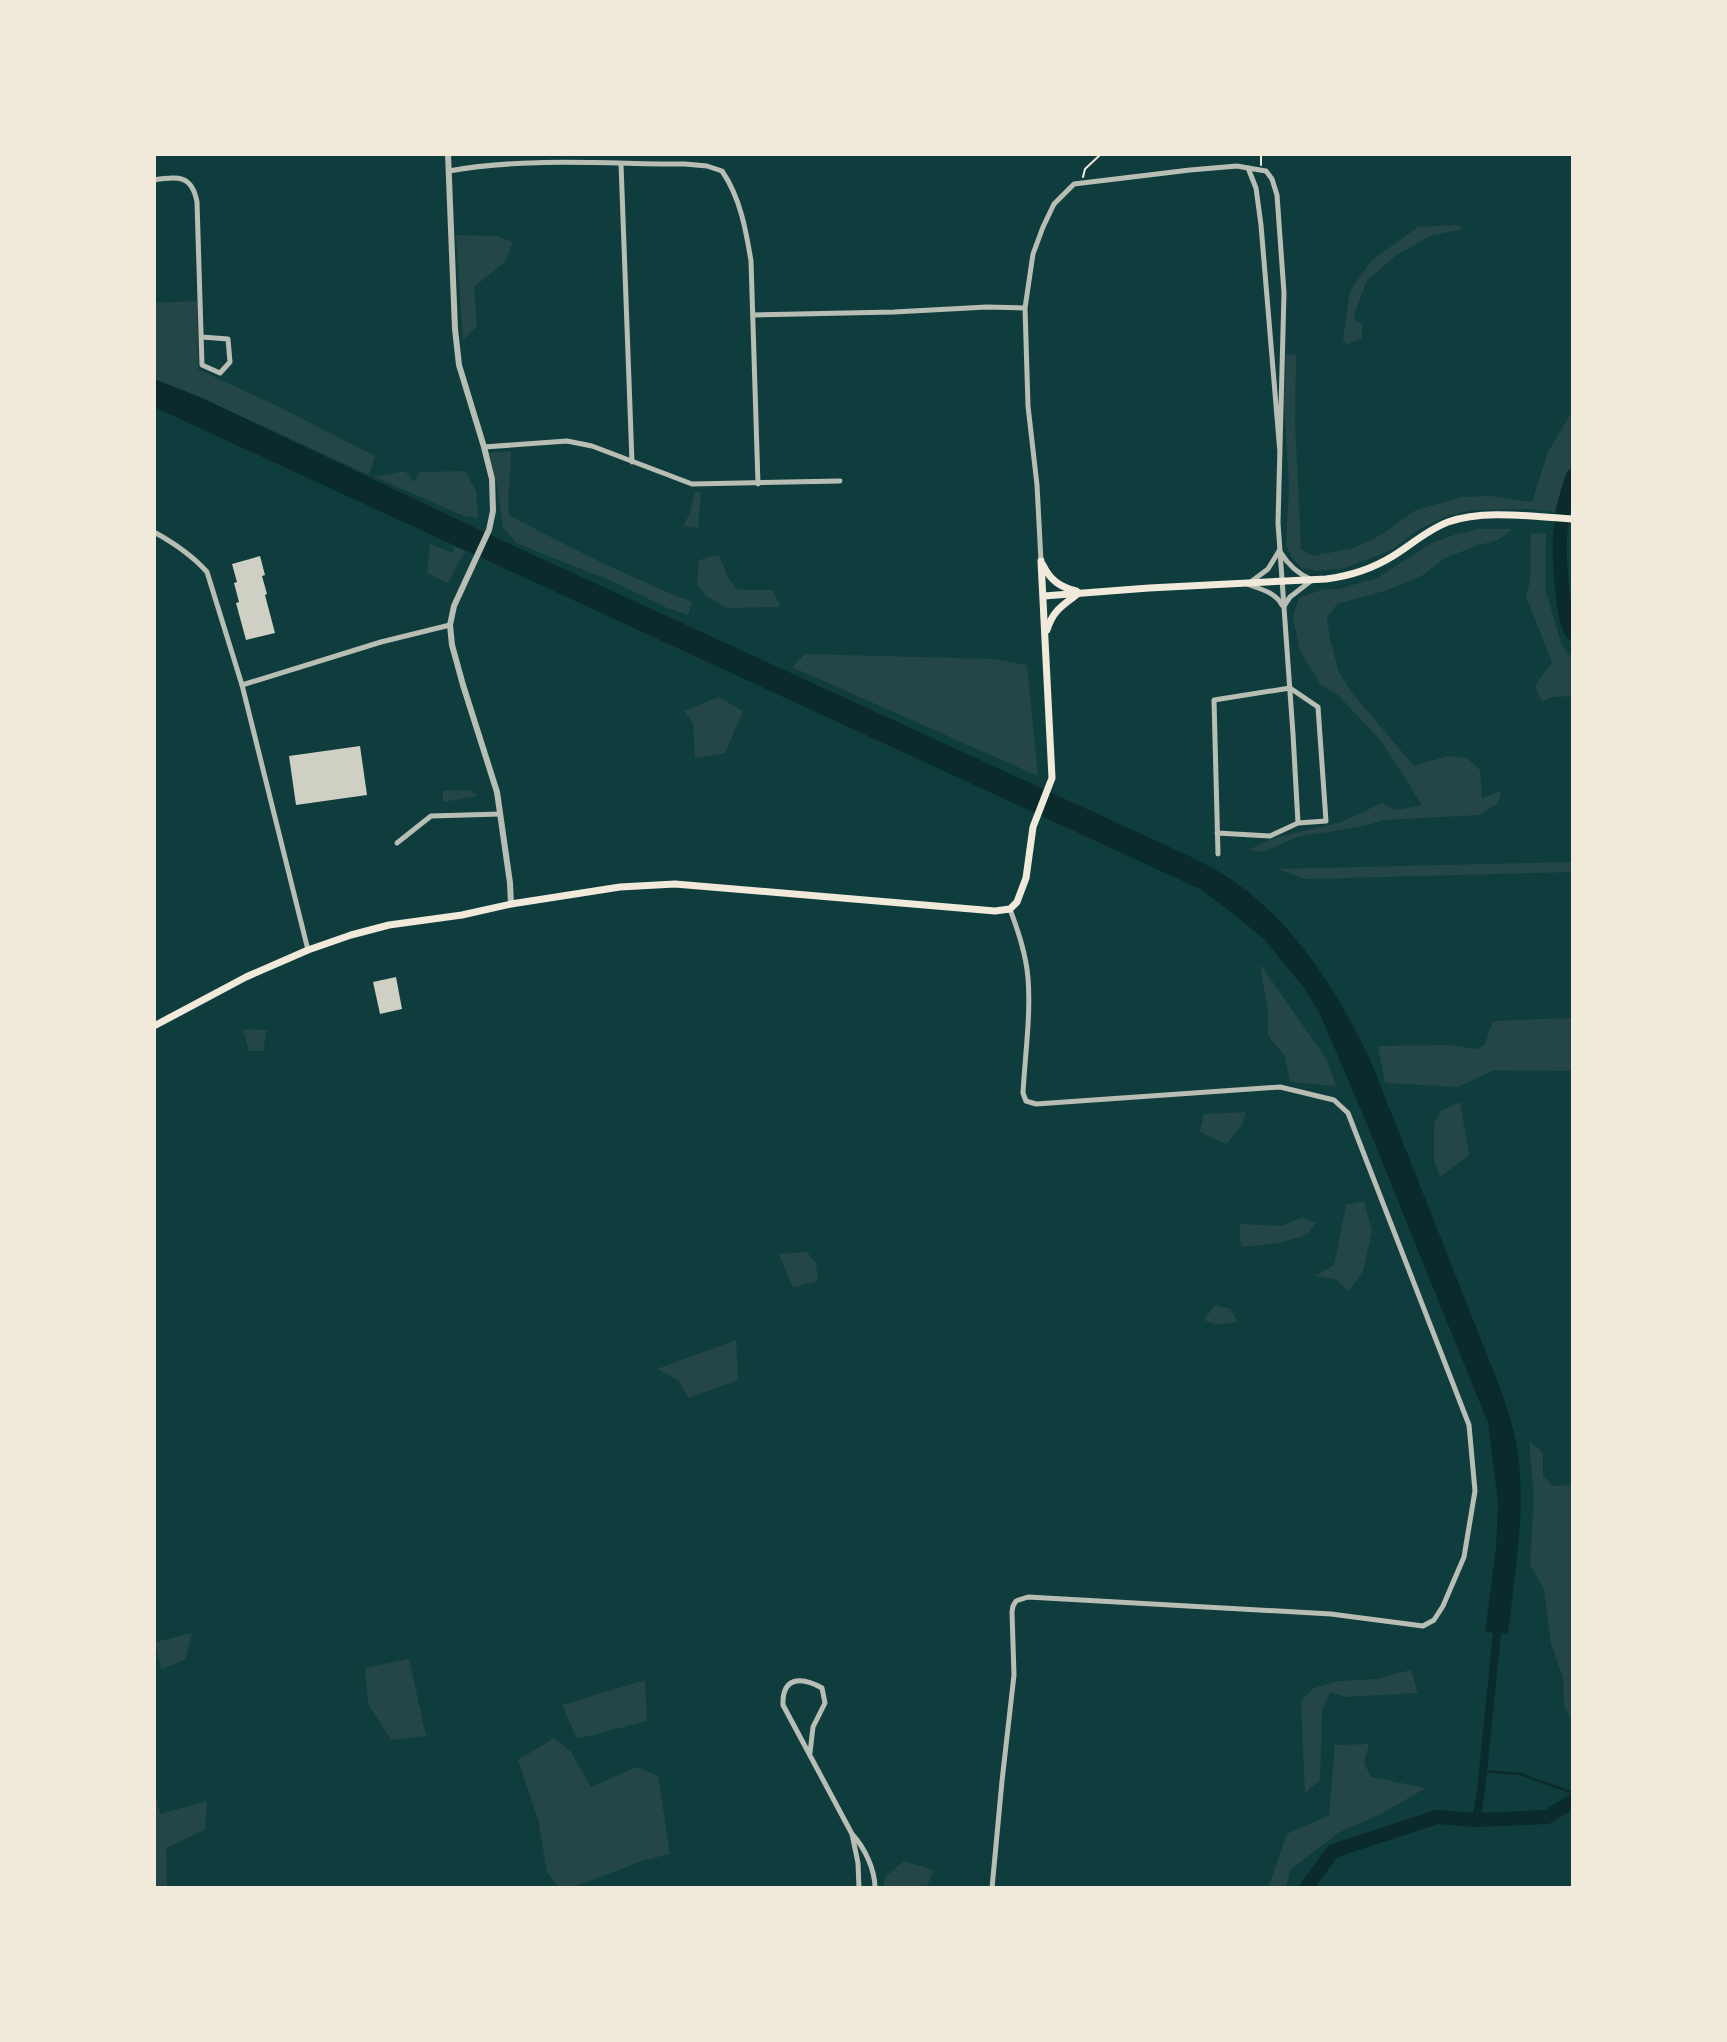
<svg xmlns="http://www.w3.org/2000/svg" width="1727" height="2042" font-family="Ubuntu,sans-serif">
<style>
.green{fill:#244646}
.water{fill:#0a2a2b}
.lines{fill:none;stroke-linecap:round;stroke-linejoin:round}
.stream{stroke:#0a2a2b;stroke-width:2.5}
.canal{stroke:#0a2a2b;stroke-width:8}
.river{stroke:#0a2a2b;stroke-width:14}
.building{fill:#cfcfc3}
.path{stroke:#f1e9da;stroke-width:2}
.minor{stroke:#b8beb3;stroke-width:5}
.tertiary{stroke:#b8beb3;stroke-width:6}
.secondary{stroke:#f1e9da;stroke-width:7}
</style>
<rect width="100%" height="100%" fill="#0f3d3e"/>
<g class="green">
<polygon points="1457,225 1464,229 1432,235 1398,254 1367,280 1353,318 1362,324 1362,338 1347,345 1343,340 1350,291 1371,261 1418,227"/>
<polygon points="456,235 497,236 513,242 505,262 474,287 477,326 463,340"/>
<polygon points="197,301 198,369 281,408 375,456 369,475 202,398 154,379 154,303"/>
<polygon points="1286,354 1296,355 1295,420 1301,549 1313,556 1354,548 1381,535 1416,510 1462,497 1490,496 1532,502 1548,452 1573,410 1573,461 1554,512 1531,509 1472,510 1448,516 1419,529 1392,550 1345,568 1318,571 1302,568 1292,558 1286,545 1289,487 1284,403"/>
<path d="M511 451C511 473 507 494 509 515 568 547 629 577 692 602L688 615 665 607 614 582 516 543 503 527 497 485 489 453Z"/>
<polygon points="405,471 414,482 420,472 465,471 476,491 478,518 464,516 375,477"/>
<polygon points="695,491 701,493 698,528 683,526 690,513"/>
<polygon points="1479,529 1513,529 1498,540 1476,546 1445,558 1423,575 1388,590 1337,604 1327,618 1330,640 1339,672 1352,693 1414,766 1448,756 1467,758 1480,770 1482,798 1501,791 1498,803 1480,815 1383,820 1365,826 1297,837 1264,852 1248,850 1274,838 1341,822 1382,803 1396,810 1422,805 1382,742 1338,695 1321,685 1299,649 1293,616 1299,598 1324,589 1339,589 1377,578 1432,543 1457,534"/>
<polygon points="1531,533 1546,534 1545,589 1562,646 1573,659 1573,696 1552,697 1542,702 1535,685 1552,662 1526,596 1530,581"/>
<polygon points="430,544 453,553 453,546 465,551 448,583 427,573"/>
<polygon points="719,555 729,579 738,590 773,590 780,607 727,608 706,596 697,583 699,560"/>
<polygon points="805,654 995,659 1027,665 1038,776 792,667"/>
<polygon points="718,697 743,711 725,753 695,758 693,723 684,711"/>
<polygon points="470,790 478,796 443,802 443,791"/>
<polygon points="1573,862 1573,872 1306,879 1277,869"/>
<polygon points="1260,964 1327,1060 1336,1086 1290,1082 1285,1056 1268,1036 1268,1010"/>
<polygon points="1573,1018 1573,1071 1494,1070 1458,1087 1385,1083 1378,1046 1449,1045 1478,1049 1485,1044 1493,1021"/>
<polygon points="243,1029 267,1030 263,1051 249,1051"/>
<polygon points="1460,1102 1469,1155 1440,1177 1434,1160 1434,1123 1441,1111"/>
<polygon points="1246,1112 1242,1125 1226,1144 1200,1132 1204,1114"/>
<polygon points="1364,1201 1372,1231 1363,1271 1349,1291 1335,1279 1315,1276 1334,1265 1346,1205"/>
<polygon points="1302,1217 1316,1223 1306,1235 1280,1243 1243,1247 1240,1242 1240,1224 1282,1226"/>
<polygon points="807,1252 816,1263 818,1281 793,1287 779,1254"/>
<polygon points="1215,1305 1230,1309 1238,1322 1216,1325 1204,1320"/>
<polygon points="736,1340 738,1380 689,1398 678,1380 657,1369"/>
<polygon points="1529,1441 1543,1453 1543,1476 1553,1486 1569,1485 1573,1480 1573,1724 1564,1704 1563,1677 1551,1644 1544,1589 1530,1565 1534,1495"/>
<polygon points="192,1633 185,1660 161,1669 155,1642"/>
<polygon points="409,1659 426,1736 391,1740 368,1704 365,1668"/>
<polygon points="1411,1670 1418,1693 1345,1697 1330,1692 1322,1710 1320,1780 1305,1793 1301,1701 1314,1688 1339,1681 1376,1679"/>
<polygon points="645,1680 647,1721 577,1739 562,1705"/>
<polygon points="554,1738 571,1752 591,1787 637,1767 658,1776 670,1854 645,1860 571,1888 559,1888 547,1872 538,1819 518,1760"/>
<polygon points="1369,1744 1364,1763 1371,1777 1426,1788 1379,1815 1338,1833 1290,1870 1286,1888 1268,1888 1287,1834 1329,1815 1335,1745"/>
<polygon points="154,1786 160,1814 207,1801 205,1830 166,1848 167,1888 154,1888"/>
<polygon points="904,1861 934,1870 926,1888 883,1888 885,1877"/>
</g>
<path class="water" d="M154 379 202 398 501 540 1187 855C1198 861 1210 866 1221 873 1292 917 1336 988 1371 1062L1499 1385C1508 1410 1517 1436 1519 1463 1525 1519 1514 1578 1508 1634L1501 1633 1498 1625 1494 1633 1485 1632 1496 1548 1498 1503 1488 1423 1364 1117 1320 1014 1304 988 1264 939 1226 908 1200 889 154 407Z"/>
<g class="lines">
<polyline class="stream" points="1483,1771 1520,1774 1573,1793"/>
<polyline class="canal" points="1476,1820 1481,1791 1499,1614"/>
<g class="river">
<path d="M1573 476C1557 518 1558 554 1563 597 1565 610 1565 623 1573 634"/>
<polyline points="1306,1888 1333,1851 1437,1817 1476,1820 1547,1817 1573,1801"/>
</g>
</g>
<g class="building">
<polygon points="260,556 265,575 262,576 267,594 265,595 275,633 246,640 236,603 239,602 234,583 237,582 232,564"/>
<polygon points="360,746 367,795 296,805 289,756"/>
<polygon points="396,977 402,1009 380,1014 373,982"/>
</g>
<g class="lines">
<g class="path">
<polyline points="1261,154 1261,165"/>
<polyline points="1083,177 1085,169 1101,154"/>
</g>
<g class="minor">
<polyline points="621,164 632,462"/>
<path d="M449 171C527 157 607 164 685 164L707 166 722 171C740 197 746 230 751 261L758 484"/>
<path d="M154 180C178 176 192 175 197 202L202 365 220 373 230 362 228 339 202 337"/>
<polyline points="1025,308 1033,254 1043,227 1054,204 1074,184 1190,170 1237,166 1248,168"/>
<polyline points="753,315 894,312 987,307 1025,308 1028,406 1037,485 1041,561"/>
<polyline points="484,447 567,441 592,446 692,484 840,481"/>
<polyline points="1280,453 1261,225 1256,188 1248,168 1266,171 1272,179 1277,195 1284,293 1278,523 1293,734 1298,823"/>
<path d="M154 532C174 543 192 555 207 572L242 685 308 950"/>
<path d="M1281 553C1289 566 1298 574 1312 580L1290 597 1284 606"/>
<polyline points="1252,581 1268,569 1279,551"/>
<path d="M1247 584C1260 589 1275 592 1282 605"/>
<polyline points="242,685 381,642 450,625"/>
<polyline points="1217,833 1270,836 1298,823 1326,821 1318,707 1290,688 1214,700 1218,854"/>
<polyline points="397,843 431,816 500,814"/>
<path d="M810 1753 813 1727 825 1703 822 1688C801 1676 782 1677 783 1705L852 1834C865 1848 875 1870 875 1888"/>
<polyline points="852,1834 858,1863 859,1888"/>
<path d="M992 1888 1002 1781 1014 1675 1012 1612 1013 1606 1016 1601 1028 1597 1331 1614 1423 1626 1434 1620 1443 1606 1464 1557 1475 1491 1469 1425 1348 1113 1334 1100 1280 1087 1036 1104 1026 1101 1023 1093C1025 1055 1031 1015 1028 978 1026 954 1018 931 1010 909"/>
</g>
<polyline class="tertiary" points="448,154 455,329 459,365 484,447 492,479 493,511 489,530 454,606 450,625 452,645 463,685 497,792 510,883 511,904"/>
<g class="secondary">
<path d="M1043 565C1050 580 1060 587 1076 591"/>
<path d="M1044 596 1149 588 1326 579C1350 576 1372 569 1393 556 1411 545 1427 530 1448 522 1485 509 1534 517 1573 519"/>
<path d="M1047 630C1053 610 1063 605 1079 593"/>
<polyline points="154,1026 246,977 308,950 351,935 389,925 462,915 511,904 620,887 675,884 995,911 1010,909 1017,902 1026,878 1033,827 1052,778 1041,561"/>
</g>
</g>
<rect width="1727" height="2042" fill="none" stroke="#f1e9da" stroke-width="312"/>
</svg>
